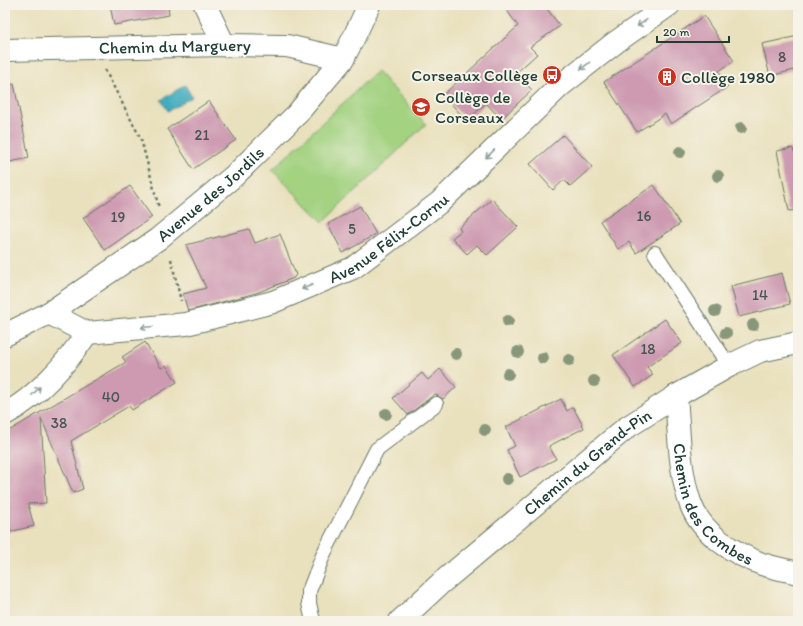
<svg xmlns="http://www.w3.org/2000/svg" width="803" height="626" font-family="Itim,sans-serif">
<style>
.green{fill:#a3d281;stroke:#61885a}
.water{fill:#40acbf;stroke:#30747a}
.building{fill:#cd9ab1}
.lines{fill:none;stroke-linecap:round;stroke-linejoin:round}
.lane-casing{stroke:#667664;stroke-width:16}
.street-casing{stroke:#667664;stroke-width:24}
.path{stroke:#667664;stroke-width:2.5;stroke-dasharray:3 3;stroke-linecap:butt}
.lane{stroke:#fff;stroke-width:14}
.street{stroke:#fff;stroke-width:22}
.tree{fill:#88977a}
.oneway{stroke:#8f9e9a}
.labels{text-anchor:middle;stroke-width:4;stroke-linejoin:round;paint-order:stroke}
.number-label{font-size:15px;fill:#4a5453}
.street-label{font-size:17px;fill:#1f3d34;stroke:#f7f3e8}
.poi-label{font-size:17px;fill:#1f3d34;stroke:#f7f3e8;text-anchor:start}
</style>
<rect width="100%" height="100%" fill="#f7f3e8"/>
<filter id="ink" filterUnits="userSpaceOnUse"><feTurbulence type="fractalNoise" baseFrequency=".025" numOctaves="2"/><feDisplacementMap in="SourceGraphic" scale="8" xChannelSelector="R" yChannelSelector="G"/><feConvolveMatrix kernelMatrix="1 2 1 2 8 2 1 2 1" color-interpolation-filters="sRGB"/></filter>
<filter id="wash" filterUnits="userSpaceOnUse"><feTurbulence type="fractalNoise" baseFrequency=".012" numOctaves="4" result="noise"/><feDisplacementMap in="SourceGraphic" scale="16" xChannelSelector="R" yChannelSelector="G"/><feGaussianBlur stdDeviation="0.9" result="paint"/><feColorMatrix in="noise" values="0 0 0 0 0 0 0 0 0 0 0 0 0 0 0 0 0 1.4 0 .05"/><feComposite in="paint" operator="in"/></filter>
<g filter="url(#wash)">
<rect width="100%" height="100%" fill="#e9e1be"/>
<polygon class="green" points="377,71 426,124 323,222 272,170"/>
<polygon class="water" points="185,85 192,97 168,111 161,100"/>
<g id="blocks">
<g class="building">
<polygon points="110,5 168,5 169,15 114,25"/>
<polygon points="503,5 544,5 560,26 530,47 537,54 516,73 532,90 501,119 486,103 467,121 443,95 518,26"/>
<polygon points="704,16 734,61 719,71 729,86 671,124 665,114 637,132 604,82"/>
<polygon points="798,36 798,69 770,76 762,44"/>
<polygon points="14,84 29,158 5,163 5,85"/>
<polygon points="209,101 236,140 193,169 167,129"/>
<polygon points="563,135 592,167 570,186 564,180 553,190 530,164"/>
<polygon points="792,148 798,157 798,210 789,211 777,151"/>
<polygon points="654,185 680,224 636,253 629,242 618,249 600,221"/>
<polygon points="130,186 152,217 105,250 83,218"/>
<polygon points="492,199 518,227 487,255 477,245 467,254 452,238 461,231 459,228"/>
<polygon points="360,206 376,234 343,253 328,224"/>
<polygon points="249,229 255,243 280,234 296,275 294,277 294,278 256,293 188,311 183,294 206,288 186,245"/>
<polygon points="782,273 790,304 739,317 731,286"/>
<polygon points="665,319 682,343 647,367 653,375 635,387 613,355"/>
<polygon points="145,342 161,368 166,365 177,382 132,410 129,406 71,441 83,489 73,493 41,418 46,503 28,504 34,526 5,533 5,433 126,362 122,357"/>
<polygon points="440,369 456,387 443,399 435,394 408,415 393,398 422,373 428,380"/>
<polygon points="561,399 567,411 573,407 584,428 549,446 556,459 520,477 507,450 515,446 506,427"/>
</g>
</g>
</g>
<g filter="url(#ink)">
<use href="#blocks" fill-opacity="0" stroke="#667664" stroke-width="1"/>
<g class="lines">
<g class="lane-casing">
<g id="lane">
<polyline points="655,253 729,366"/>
<polyline points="314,621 312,617 309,603 309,591 324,553 377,449 436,404"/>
</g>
</g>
<g class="street-casing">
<g id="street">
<polyline points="205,5 224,45"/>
<path id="s1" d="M5 50 224 45 287 46 343 59"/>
<path id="s2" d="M49 313 87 333 186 324 273 302 353 268 440 202 560 86 616 42 669 5"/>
<path id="s3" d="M5 335 49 313 158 239 235 175 297 114 343 59 354 37 369 5"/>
<path id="s4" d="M676 396C679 430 679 473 691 505 702 534 735 554 762 564 774 568 786 570 798 573"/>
<path d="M5 414C36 398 68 362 87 333"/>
<path id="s5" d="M400 621 441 583 626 428 676 396 729 366 760 351 798 343"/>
</g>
</g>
<g class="path">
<polyline points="105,70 141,139 159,208"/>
<polyline points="171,259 181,301"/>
</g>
<use href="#lane" class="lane"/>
<use href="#street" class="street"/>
</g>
<g class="tree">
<circle cx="741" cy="128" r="6"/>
<circle cx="680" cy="152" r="6"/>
<circle cx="718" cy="176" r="6"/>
<circle cx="715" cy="311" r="6"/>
<circle cx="508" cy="321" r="6"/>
<circle cx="753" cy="325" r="6"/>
<circle cx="726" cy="333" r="6"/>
<circle cx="518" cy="352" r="6"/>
<circle cx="456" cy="354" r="6"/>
<circle cx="543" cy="358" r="6"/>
<circle cx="569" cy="360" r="6"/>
<circle cx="508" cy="374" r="6"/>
<circle cx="594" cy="381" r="6"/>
<circle cx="386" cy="414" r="6"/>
<circle cx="485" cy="430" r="6"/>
<circle cx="507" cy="479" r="6"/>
</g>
<defs><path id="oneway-shaft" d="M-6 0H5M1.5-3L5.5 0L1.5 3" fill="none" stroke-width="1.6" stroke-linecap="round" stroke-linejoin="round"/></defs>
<g class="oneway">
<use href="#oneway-shaft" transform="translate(642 23) rotate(145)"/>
<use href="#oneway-shaft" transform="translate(585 66) rotate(141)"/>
<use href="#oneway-shaft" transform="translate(490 154) rotate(136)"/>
<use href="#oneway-shaft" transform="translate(307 287) rotate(157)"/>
<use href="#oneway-shaft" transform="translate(147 327) rotate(175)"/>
<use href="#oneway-shaft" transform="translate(36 391) rotate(-45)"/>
</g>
</g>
<defs>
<g id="bus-disc" transform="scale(1)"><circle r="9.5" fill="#c8321e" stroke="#f7f3e8"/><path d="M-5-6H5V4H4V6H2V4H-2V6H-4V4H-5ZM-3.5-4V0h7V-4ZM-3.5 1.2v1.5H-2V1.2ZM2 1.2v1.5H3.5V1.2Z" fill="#fff"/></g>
<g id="building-disc" transform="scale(1)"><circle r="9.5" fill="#c8321e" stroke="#f7f3e8"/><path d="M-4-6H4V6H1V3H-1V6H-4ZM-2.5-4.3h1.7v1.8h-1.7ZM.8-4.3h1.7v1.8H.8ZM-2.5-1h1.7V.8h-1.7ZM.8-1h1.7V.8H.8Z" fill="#fff"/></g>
<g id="school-disc" transform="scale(1)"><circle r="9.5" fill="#c8321e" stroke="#f7f3e8"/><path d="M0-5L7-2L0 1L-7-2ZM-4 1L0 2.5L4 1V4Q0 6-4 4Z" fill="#fff"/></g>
</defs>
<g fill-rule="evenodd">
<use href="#bus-disc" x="552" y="75"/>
<use href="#building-disc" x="667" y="77"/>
<use href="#school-disc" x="421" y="107"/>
</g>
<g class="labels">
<g class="number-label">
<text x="782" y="62">8</text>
<text x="202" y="140">21</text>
<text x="644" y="221">16</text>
<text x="118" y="222">19</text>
<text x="352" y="234">5</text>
<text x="760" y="300">14</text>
<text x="648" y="354">18</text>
<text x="111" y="402">40</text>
<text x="59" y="428">38</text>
</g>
<g class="street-label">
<text dy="6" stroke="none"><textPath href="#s1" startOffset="170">Chemin du Marguery</textPath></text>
<text dy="6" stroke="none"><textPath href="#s3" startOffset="250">Avenue des Jordils</textPath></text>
<text dy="6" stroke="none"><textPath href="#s2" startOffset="365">Avenue Félix-Cornu</textPath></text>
<text dy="6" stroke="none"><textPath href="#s5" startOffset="246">Chemin du Grand-Pin</textPath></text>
<text dy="6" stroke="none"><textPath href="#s4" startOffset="121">Chemin des Combes</textPath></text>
</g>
<g class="poi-label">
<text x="538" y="81" text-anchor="end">Corseaux Collège</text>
<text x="681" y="83">Collège 1980</text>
<text x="435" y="103">Collège de<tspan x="435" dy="20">Corseaux</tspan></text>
</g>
</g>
<rect width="803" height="626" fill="none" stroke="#f7f3e8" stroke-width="20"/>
<path d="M657 36v6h72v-6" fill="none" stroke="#1f3d34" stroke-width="2"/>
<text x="663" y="36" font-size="12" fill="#1f3d34" stroke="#f7f3e8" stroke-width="3" paint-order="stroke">20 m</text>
</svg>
